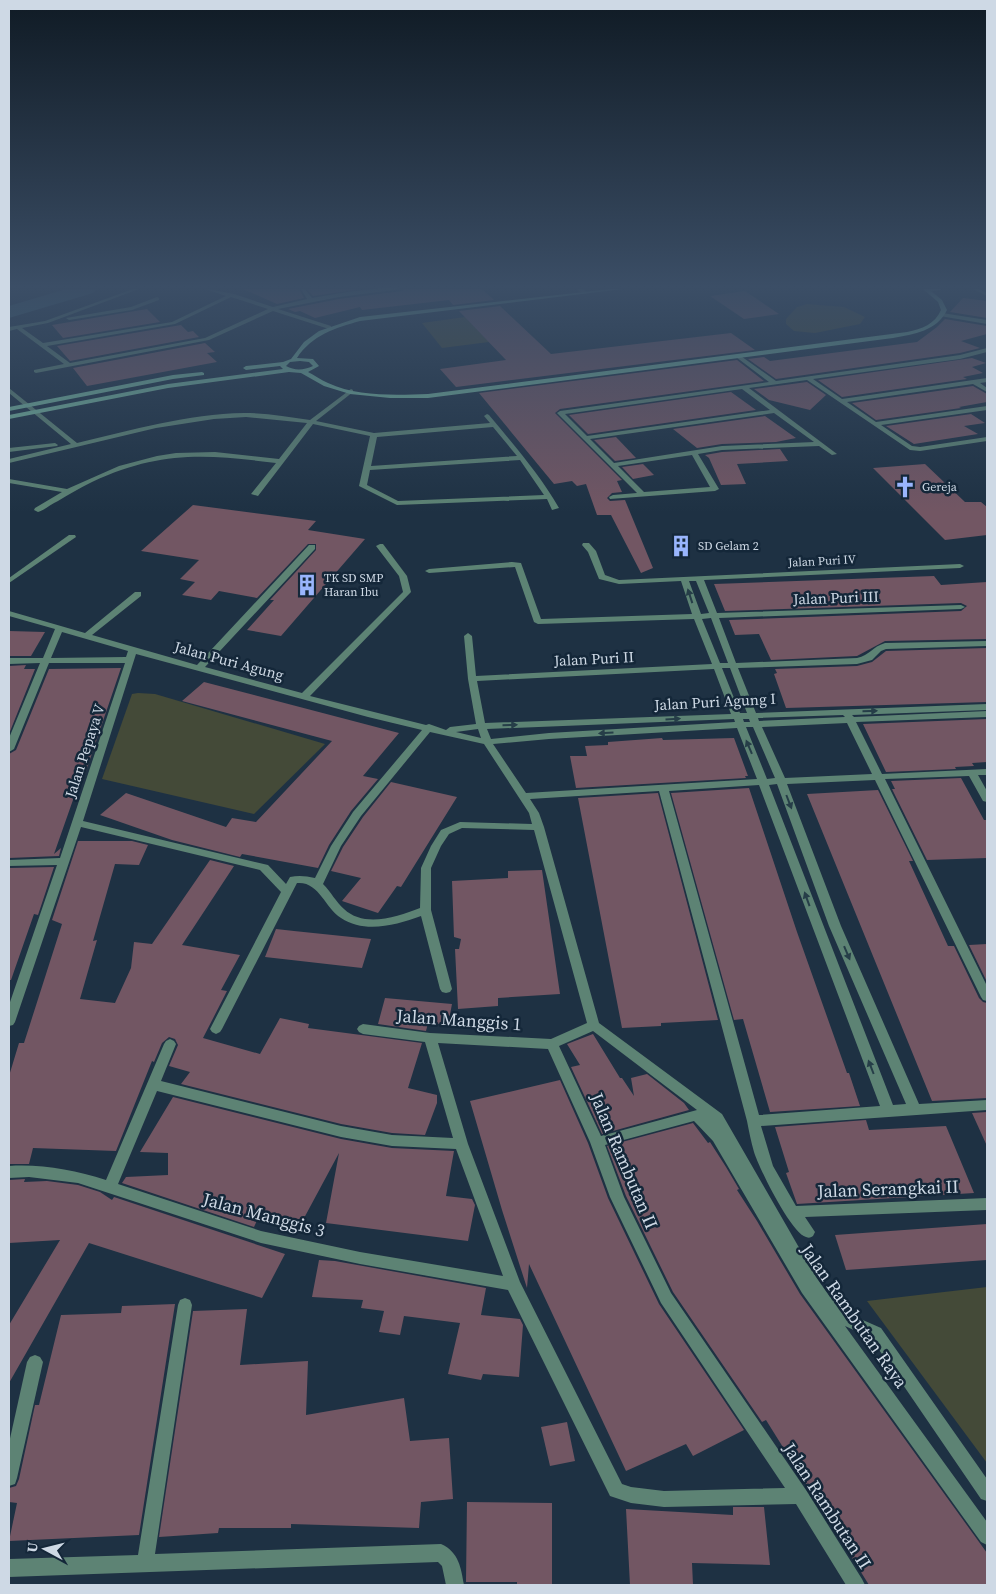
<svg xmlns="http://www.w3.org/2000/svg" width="996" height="1594" font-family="'Source Serif 4',serif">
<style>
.green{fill:#444a38}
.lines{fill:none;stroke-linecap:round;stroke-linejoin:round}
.river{fill:#3e6673;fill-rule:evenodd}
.building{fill:#725663}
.street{fill:#5d8374;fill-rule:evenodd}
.secondary{fill:#74b39b;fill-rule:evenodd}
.oneway{fill:#263e48}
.labels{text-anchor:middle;stroke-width:5;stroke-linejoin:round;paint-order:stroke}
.far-poi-label{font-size:12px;fill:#ced9e5;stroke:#142739;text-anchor:start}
.far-street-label{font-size:12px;fill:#ced9e5;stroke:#142739}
.street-label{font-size:15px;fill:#ced9e5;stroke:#142739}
.near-street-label{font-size:18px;fill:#ced9e5;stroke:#142739}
</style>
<rect width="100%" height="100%" fill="#1e3143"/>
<g class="green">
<polygon points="807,304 844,307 865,317 860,324 815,333 794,331 786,324 786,319 797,307"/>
<polygon points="465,317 489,342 442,348 422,323"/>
<polygon points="138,693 155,694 325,744 254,814 102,779 132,694"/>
<polygon points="987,1287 987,1463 867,1301"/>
</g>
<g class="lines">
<polygon class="river" points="66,289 96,289 93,293 9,318 9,306"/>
</g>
<g class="building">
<polygon points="243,289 299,289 304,298 277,304"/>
<polygon points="307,289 361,289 313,296"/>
<polygon points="404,289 482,289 494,300 453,305 449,300 362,310 360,307 315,318 300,311 295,312 288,309 339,299 402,291"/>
<polygon points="745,291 779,314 744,319 710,296"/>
<polygon points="963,298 987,301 987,318 950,312"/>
<polygon points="500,306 551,354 731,333 755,350 456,387 440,369 506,360 459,311"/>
<polygon points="147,309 160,322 63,338 52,325"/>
<polygon points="945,319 987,326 987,334 961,341 980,348 960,353 776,379 748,359 764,357 770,361 917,342 937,327"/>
<polygon points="181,325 188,332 193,331 199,337 70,361 57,346"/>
<polygon points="205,343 215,352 207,353 217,362 87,386 73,368"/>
<polygon points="972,358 986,363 972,367 983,373 963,377 967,379 842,397 818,380"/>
<polygon points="737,360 764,381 560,409 555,413 622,480 617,481 622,492 612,493 607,498 610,501 625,500 653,568 641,573 611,515 597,515 586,484 577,486 572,481 554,484 479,393"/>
<polygon points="807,382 826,395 810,410 769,400 754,389"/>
<polygon points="973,386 987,394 987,402 959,407 961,408 876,420 852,403"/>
<polygon points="731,392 756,410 588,434 569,415"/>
<polygon points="971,414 985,423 964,426 978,434 914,444 886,426"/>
<polygon points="765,416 796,438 776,442 722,444 697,448 673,429"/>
<polygon points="616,437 636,458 615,461 594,440"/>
<polygon points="780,449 788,461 737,464 746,484 721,485 709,458 705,455 722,452"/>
<polygon points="643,464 654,475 633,479 622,467"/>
<polygon points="925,464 965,502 981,502 987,507 987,535 945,540 873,468"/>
<polygon points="193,505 316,521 308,530 365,539 281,636 247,630 274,600 270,600 316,550 316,544 308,544 257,598 219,591 211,600 182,595 195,582 180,579 199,560 141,551"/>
<polygon points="934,576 941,585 987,582 987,639 885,641 857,656 771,660 759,634 735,635 729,620 961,611 967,606 961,603 725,611 714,584"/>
<polygon points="9,631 45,632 31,656 9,656"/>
<polygon points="987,648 987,702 786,708 774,674 777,673 775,669 857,666 872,662 886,651"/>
<polygon points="26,665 24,669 35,669 9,734 9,666"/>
<polygon points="121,668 83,780 80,780 54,854 61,848 59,856 9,858 9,754 16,750 49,669"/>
<polygon points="204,682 399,733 363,776 378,779 351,811 329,845 318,868 242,854 240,857 172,840 100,815 126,793 226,827 232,818 256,822 332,741 182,701"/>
<polygon points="987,719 987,762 972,763 974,766 955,767 956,769 886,772 863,724"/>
<polygon points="662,738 663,740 734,738 748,776 745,776 746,778 576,788 570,756 587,756 585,746 608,745 608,742"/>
<polygon points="961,778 984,820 987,820 987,858 927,860 892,789 895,789 891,781"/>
<polygon points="391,782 457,797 401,887 397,886 378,913 342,901 361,878 331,871 343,847 363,817"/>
<polygon points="749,788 797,932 847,1073 849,1073 860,1106 770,1112 743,1019 734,1020 671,793"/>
<polygon points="878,790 913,861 909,861 948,946 954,946 979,998 983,1002 987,1003 987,1098 932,1101 807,794"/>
<polygon points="658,793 718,1020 661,1023 661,1026 622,1028 578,798"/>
<polygon points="78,841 132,841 148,845 139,865 115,864 93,941 97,940 80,999 115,1003 131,968 134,942 152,944 210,860 234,866 182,945 240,955 221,990 227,991 203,1038 260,1054 280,1018 309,1024 308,1028 422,1043 408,1088 437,1095 437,1103 425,1135 392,1133 341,1124 181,1084 190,1072 169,1066 178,1045 175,1039 169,1037 162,1043 154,1062 152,1061 116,1151 33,1148 29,1164 9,1164 9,1076 19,1043 24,1043 62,924 52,920"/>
<polygon points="54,867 38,915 34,914 11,980 9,980 9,868"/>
<polygon points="542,870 560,994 498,998 498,1006 458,1009 455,949 459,949 461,939 454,937 452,881 508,878 508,871"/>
<polygon points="276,929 294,931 371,939 362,968 265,957"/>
<polygon points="987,944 987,982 969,945"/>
<polygon points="385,998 452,1004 448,1025 428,1023 426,1031 378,1024"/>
<polygon points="593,1034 620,1078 622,1078 634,1096 631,1078 647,1074 684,1103 689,1110 602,1134 571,1067 580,1065 567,1044"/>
<polygon points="560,1080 588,1143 608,1198 659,1304 744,1430 693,1456 686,1444 626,1471 529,1264 527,1288 502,1210 470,1101"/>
<polygon points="173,1097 341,1139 392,1148 454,1151 446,1196 472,1199 475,1205 468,1241 326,1223 339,1153 303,1220 260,1214 254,1227 122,1183 126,1177 168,1175 168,1153 140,1152"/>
<polygon points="987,1112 987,1146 972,1113"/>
<polygon points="866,1120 869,1130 946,1126 974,1193 797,1204 786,1173 789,1172 775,1127"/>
<polygon points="693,1123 708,1143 710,1142 726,1167 739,1189 737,1190 757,1221 800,1294 987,1553 987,1585 869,1585 766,1420 762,1422 673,1292 626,1196 607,1146"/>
<polygon points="25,1179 24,1182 47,1181 78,1185 100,1192 112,1200 114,1197 285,1254 262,1298 89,1243 9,1383 9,1325 60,1240 9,1243 9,1180"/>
<polygon points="987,1224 987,1260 846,1270 835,1235"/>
<polygon points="319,1260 335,1261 486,1288 481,1315 520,1319 523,1325 519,1377 483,1374 481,1380 448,1374 460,1323 404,1316 400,1335 379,1332 384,1311 361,1308 363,1300 312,1297"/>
<polygon points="175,1304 139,1535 9,1541 17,1503 9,1502 9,1488 16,1486 19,1479 35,1405 39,1405 61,1315 121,1313 122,1306"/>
<polygon points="247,1309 240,1365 308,1361 306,1415 404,1398 410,1441 449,1438 453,1499 421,1502 419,1528 291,1524 291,1528 219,1528 218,1533 159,1537 193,1311"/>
<polygon points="567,1422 575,1461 550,1466 541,1427"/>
<polygon points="467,1502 552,1503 552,1585 517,1584 517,1582 466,1582"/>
<polygon points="733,1507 764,1507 770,1565 692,1563 693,1585 630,1585 626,1509 733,1515"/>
</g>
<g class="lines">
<g class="street">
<path d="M133 289H139L48 323 22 328 43 343 172 322 226 296 208 290V289L234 294 273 307 307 299 301 289H305L312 298C338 294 376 286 402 289L339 297 278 309 331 326V328L329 329 273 311 209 340 36 373 34 372V370L64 364 17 329 9 331V327L45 321ZM231 297 268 309 205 338 70 363 47 346 175 324Z"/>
<polygon points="577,289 583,289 588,293 583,294"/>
<polygon points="973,289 979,289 987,293 987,296"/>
<polygon points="157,297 159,298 159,300 132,310 69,320 66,318 131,307"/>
<polygon points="942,313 987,320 987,324 940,316 939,315"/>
<path d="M987 348V352L960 359 813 379 842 399 987 378V382L980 383 987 388V392L973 384 847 402 876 422 987 406V410L881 425 912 446 920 447 987 437V441L920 451 910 450 807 380 749 388 837 454 832 455 819 446 722 450 698 454 719 489 715 491 610 499 609 497 613 495 637 493 557 413 560 411 769 382 736 357 735 356 738 354 776 381 960 355ZM742 389 770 410 587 436 565 414ZM774 413 814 442 722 446 614 463 590 439ZM692 455 710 487 644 492 618 466Z"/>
<path d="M9 388 77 443C132 430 188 414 244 413 266 413 288 417 310 420L351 389 353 390V392L316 421 374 433 490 423 484 416 487 414 489 415C514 445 540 475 559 508L552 510 547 499 397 505 359 486 370 436 313 424 258 496 251 494 276 463C204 454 159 451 92 482 80 488 69 494 58 501 51 504 45 510 38 512L34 510 35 508 62 492 9 483V479L67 489 119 466 157 456 176 453 215 452 279 459 307 423 246 417 214 419 156 428 9 463V459L71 444 9 393ZM493 427 517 456 371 466 377 437ZM520 460 544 495 398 501 367 485 370 470Z"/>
<polygon points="55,443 58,445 57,446 9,452 9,448"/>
<polygon points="69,535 75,535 76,537 9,583 9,578"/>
<path d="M583 543H589L596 551 605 575 619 580 960 564 964 566 960 568 704 580 717 613 961 605 965 607 961 609 719 618 736 663 857 658C870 655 872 647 885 643L987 641V646L886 649 881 651 872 660 857 664 738 668 756 713 987 704V710L852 715 854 717 987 711V717L856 722 882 774 987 769V775H978L987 791V802L983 801 969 776 885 779 987 986V1001L983 1000 981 997 875 780 787 784 841 926 919 1104 987 1100V1110L761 1126 773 1166 796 1206 987 1198V1210L805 1217 815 1232 813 1236C810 1238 809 1238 806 1237 791 1233 759 1168 754 1152 751 1142 749 1131 747 1121L659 791 530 799 539 813 544 827 599 1023 722 1114 816 1277 830 1297 847 1313 881 1328 987 1479V1501L981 1499 871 1338 845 1326 987 1522V1545L981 1542 802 1293 713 1141 694 1121 605 1145 624 1197 671 1293 806 1490 862 1579 865 1585H846L796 1504 664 1507 631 1503 610 1496 508 1290 360 1264 261 1243 78 1183 29 1177 9 1178V1166C42 1164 74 1170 106 1180L164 1044 166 1041 170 1039 174 1041 176 1044 161 1081 341 1126 392 1135 453 1138 425 1042 363 1034 359 1032 357 1029 359 1026 363 1024 430 1033 551 1039 587 1023 534 830 462 828 449 834 441 846 431 868V910L452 989 450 992 446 993 442 992 440 989 421 916C396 925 365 934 341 918 325 908 319 881 297 883L222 1029 220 1032 216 1034 212 1032 210 1029 281 892 260 870 81 827 15 1022 13 1025 9 1026V1005L57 865 9 866V860L60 858 125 663H49L14 749 9 752V738L40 663 9 664V658H43L55 629 9 616V611L85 633 135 592H141V596L92 635 197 665 309 545H315V549L205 667 302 693 403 592 399 576 376 546 380 544H383L407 576 411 592 310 696 426 725 429 724 446 730 450 727 476 724 468 679 464 636 468 633 472 636 476 676 712 664 694 619 538 624 534 622 515 567 429 573 425 571 429 569 512 562 521 563 541 619 692 614 681 581 619 584 599 579 588 552 582 545ZM689 581H696L709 613 701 614ZM711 618 728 663H720L702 619ZM62 632 128 651 126 657 51 658ZM136 654 368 717 422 730 353 812 331 846 315 878C306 876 299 875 290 877L286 884 268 865 83 821ZM722 668H730L747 713H740ZM714 669 731 714 485 723 477 681ZM843 715 845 717 759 721 758 718ZM734 719 735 722 549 733 491 739 487 729ZM743 719H749L750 722H744ZM847 723 872 774 785 778 762 727ZM746 727H753L775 778 767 779ZM737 728 757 779 526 793 493 744 549 739ZM478 729 481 738 456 732ZM430 732 484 744 529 813 532 824 460 822 441 830 431 846 421 868 420 908C397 917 364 928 344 909 336 902 331 892 323 884L341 846 361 816ZM777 784 829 926 906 1104 893 1105 769 785ZM759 785 880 1106 759 1115 669 791ZM593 1031 697 1110 601 1136 559 1046ZM438 1043 548 1049 590 1142 610 1197 661 1303 785 1488 664 1491 631 1487 622 1484 520 1282 468 1144ZM157 1091 341 1137 392 1146 456 1149 503 1276 360 1252 261 1231 118 1184Z"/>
<path d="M185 1298 190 1300 192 1305 155 1554 441 1544C459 1552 461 1568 464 1585H446L442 1566 438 1562 9 1577V1559L138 1555 178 1305 180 1300Z"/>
<polygon points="35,1355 40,1357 43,1362 17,1478 15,1484 9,1486 9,1443 27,1362 30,1357"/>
</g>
<g class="secondary">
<path d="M611 289H623L360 321C335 328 312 335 297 358L313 359 319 366 308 372C314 375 321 380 328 383 358 397 396 395 428 394L907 332C922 329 935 324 941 310L938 302 923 289H941V290L931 291 942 300 947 310C937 331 914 334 893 338L428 398H390L350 394 324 386 301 373 289 372 168 388 9 419V415L168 384 283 369 280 366 246 370 243 368 246 366 283 362 291 359 304 342 319 331 360 317ZM300 361 309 362 313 366C304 370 295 371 286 366L290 362Z"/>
<polygon points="202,372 204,373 204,375 173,379 9,411 9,407 173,375"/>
</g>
</g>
<defs><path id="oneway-solid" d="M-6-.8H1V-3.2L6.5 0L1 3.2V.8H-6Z" transform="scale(1.25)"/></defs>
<g class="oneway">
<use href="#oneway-solid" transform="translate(690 596) rotate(-108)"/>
<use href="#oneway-solid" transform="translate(870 711) rotate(-2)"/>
<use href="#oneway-solid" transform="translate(673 719) rotate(-3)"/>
<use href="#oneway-solid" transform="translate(510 725) rotate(-1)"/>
<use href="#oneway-solid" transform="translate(606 733) rotate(177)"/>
<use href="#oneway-solid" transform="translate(749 747) rotate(-113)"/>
<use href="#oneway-solid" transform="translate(789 802) rotate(69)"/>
<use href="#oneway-solid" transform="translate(807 899) rotate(-110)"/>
<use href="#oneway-solid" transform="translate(847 953) rotate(67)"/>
<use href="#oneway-solid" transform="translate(871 1067) rotate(-111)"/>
</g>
<linearGradient id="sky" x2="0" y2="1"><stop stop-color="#101b25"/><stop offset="0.56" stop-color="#3b4e66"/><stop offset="1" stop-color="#3b4e66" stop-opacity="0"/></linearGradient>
<rect width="996" height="512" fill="url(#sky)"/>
<defs>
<g id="church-bare" transform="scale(1.725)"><path d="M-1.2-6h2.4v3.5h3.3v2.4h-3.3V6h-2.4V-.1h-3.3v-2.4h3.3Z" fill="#99b5fd" stroke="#142739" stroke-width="2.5" paint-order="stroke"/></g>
<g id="building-bare" transform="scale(1.725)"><path d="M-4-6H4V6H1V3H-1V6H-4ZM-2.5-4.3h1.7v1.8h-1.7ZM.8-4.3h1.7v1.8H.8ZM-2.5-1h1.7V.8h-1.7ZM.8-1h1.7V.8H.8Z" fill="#99b5fd" stroke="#142739" stroke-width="2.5" paint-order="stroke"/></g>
</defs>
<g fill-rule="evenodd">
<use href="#church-bare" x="905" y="487"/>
<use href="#building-bare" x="681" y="546"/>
<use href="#building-bare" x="307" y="585"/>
</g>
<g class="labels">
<g class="far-poi-label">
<text x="922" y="491">Gereja</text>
<text x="698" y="550">SD Gelam 2</text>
<text x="324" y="582">TK SD SMP<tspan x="324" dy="14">Haran Ibu</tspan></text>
</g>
<g class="far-street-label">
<text transform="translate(822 561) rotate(-3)" y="4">Jalan Puri IV</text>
</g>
<g class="street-label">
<text transform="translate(836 598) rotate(-2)" y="5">Jalan Puri III</text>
<text transform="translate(594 659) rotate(-3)" y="5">Jalan Puri II</text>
<text transform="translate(229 661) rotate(15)" y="5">Jalan Puri Agung</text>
<text transform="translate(715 702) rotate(-3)" y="5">Jalan Puri Agung I</text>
<text transform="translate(85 751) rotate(-72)" y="5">Jalan Pepaya V</text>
</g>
<g class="near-street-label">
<text transform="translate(459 1020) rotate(4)" y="6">Jalan Manggis 1</text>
<text transform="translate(624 1161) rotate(67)" y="6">Jalan Rambutan II</text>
<text transform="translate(888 1189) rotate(-2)" y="6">Jalan Serangkai II</text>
<text transform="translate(264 1215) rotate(15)" y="6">Jalan Manggis 3</text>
<text transform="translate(854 1316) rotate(55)" y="6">Jalan Rambutan Raya</text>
<text transform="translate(827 1506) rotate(57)" y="6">Jalan Rambutan II</text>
</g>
</g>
<rect width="996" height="1594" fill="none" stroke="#ced9e5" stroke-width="20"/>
<g transform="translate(45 1549) rotate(277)" stroke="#142739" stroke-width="4" paint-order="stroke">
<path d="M0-4L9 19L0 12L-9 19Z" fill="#ced9e5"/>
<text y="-8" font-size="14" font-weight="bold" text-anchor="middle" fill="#ced9e5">U</text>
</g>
</svg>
